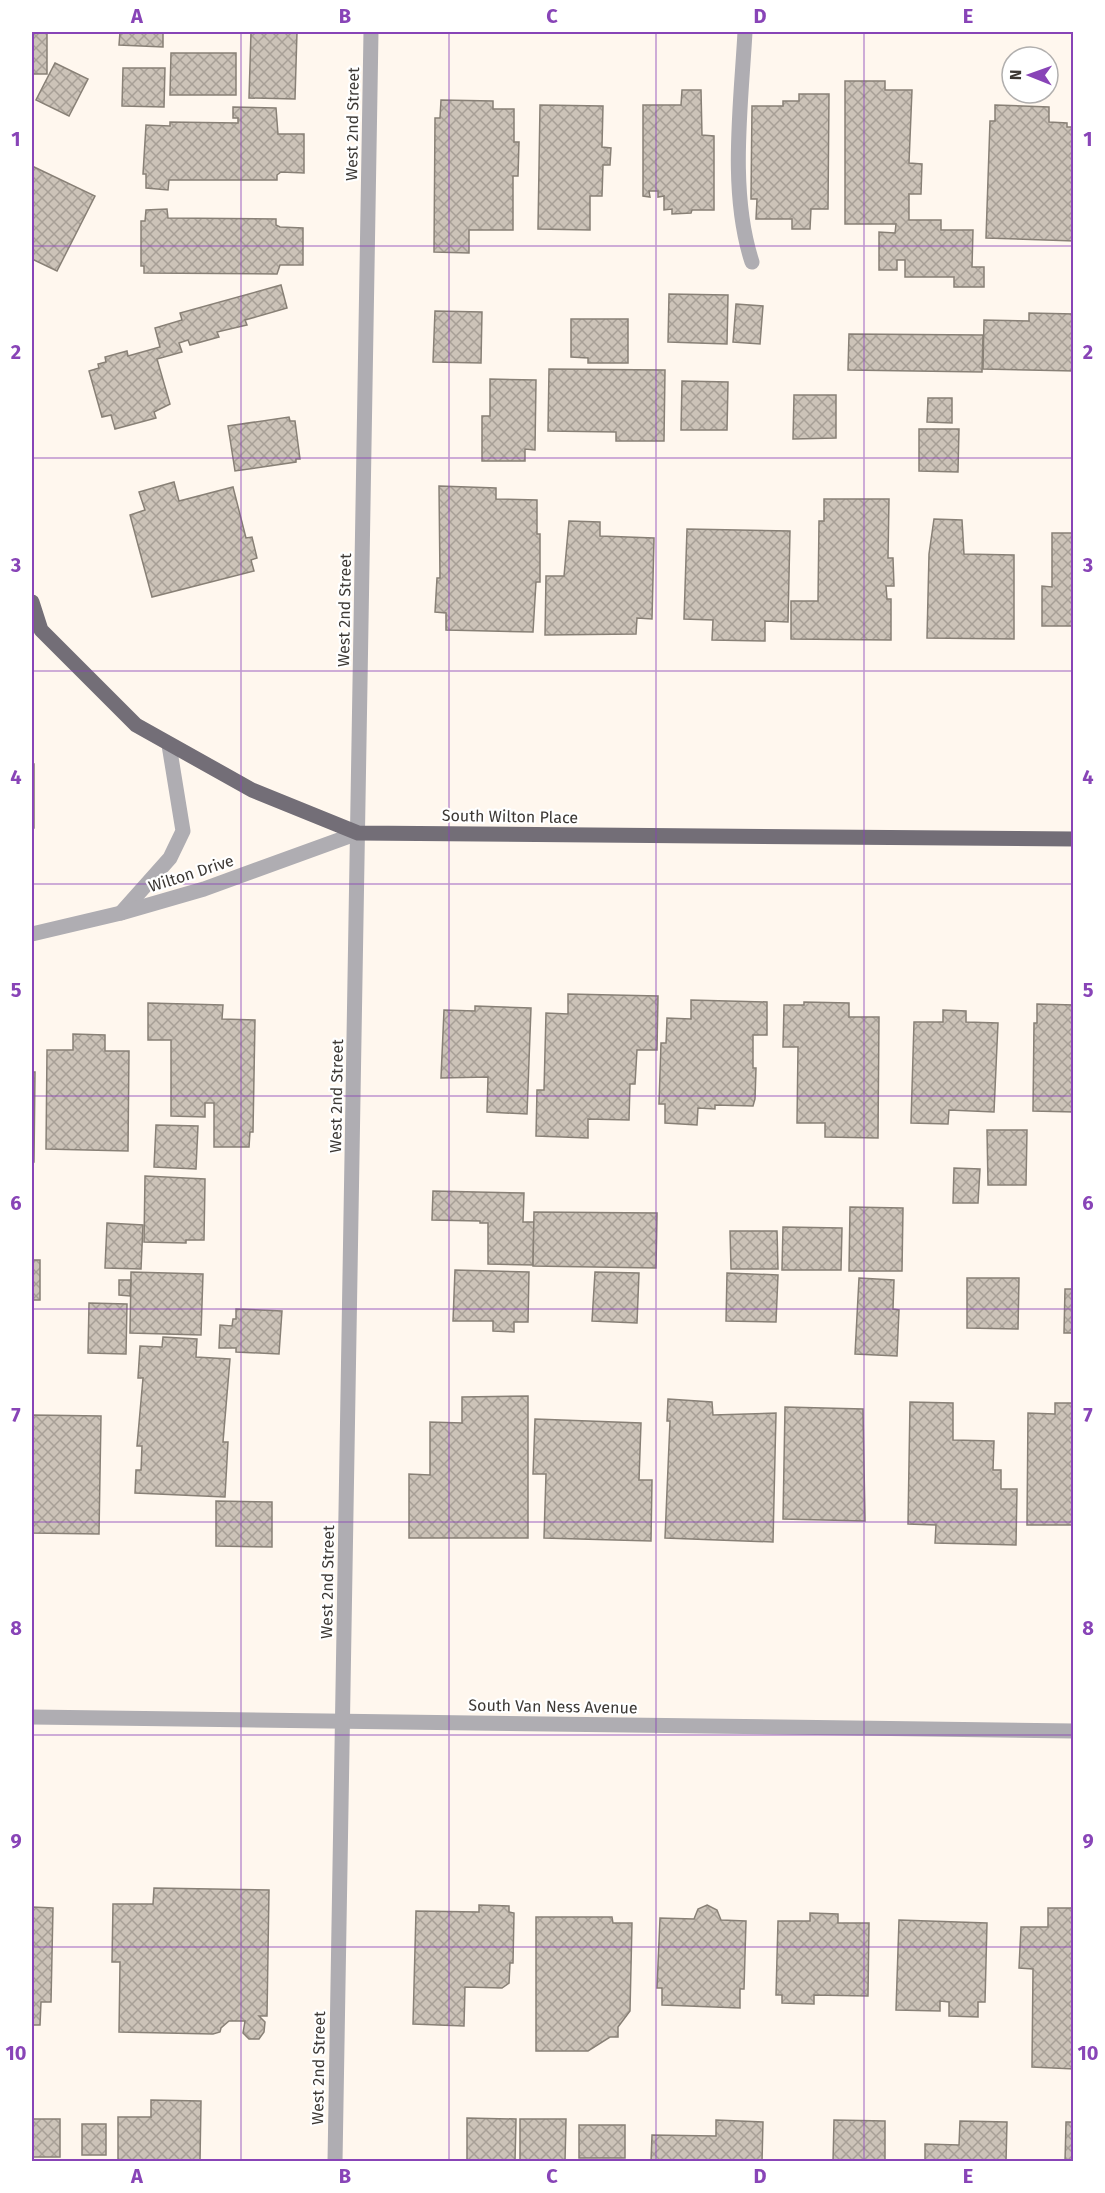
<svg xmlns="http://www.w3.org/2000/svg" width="1105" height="2193" font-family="'Fira Sans',sans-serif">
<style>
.building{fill:url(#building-cross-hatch);stroke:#888076;stroke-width:1.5}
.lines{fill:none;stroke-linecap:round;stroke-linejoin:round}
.minor{stroke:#afadb2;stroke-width:15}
.major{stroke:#736e77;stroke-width:15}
.grid{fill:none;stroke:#8844b7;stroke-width:1.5;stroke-opacity:0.55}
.labels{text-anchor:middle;stroke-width:4.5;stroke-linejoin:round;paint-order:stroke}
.street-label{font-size:16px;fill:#3c3834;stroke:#fff}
.neatline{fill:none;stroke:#8844b7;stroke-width:2}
.grid-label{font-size:20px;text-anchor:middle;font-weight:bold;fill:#8844b7}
</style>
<defs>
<pattern id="building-cross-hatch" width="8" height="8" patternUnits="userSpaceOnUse" patternTransform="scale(1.5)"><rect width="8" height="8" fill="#ccc3b8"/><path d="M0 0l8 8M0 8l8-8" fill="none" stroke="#a79f96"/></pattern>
</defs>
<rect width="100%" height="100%" fill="#fff7ee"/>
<g class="building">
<rect x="32" y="32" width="15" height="42"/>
<polygon points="120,32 163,32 163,47 119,45"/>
<polygon points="251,32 297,32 295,99 249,98"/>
<polygon points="171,53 236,53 236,95 170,95"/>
<polygon points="55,63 88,79 69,116 36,100"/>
<polygon points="123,68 165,68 164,107 122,106"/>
<polygon points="845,81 885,81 885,90 912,90 909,163 922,164 921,194 909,194 909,220 941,220 941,230 973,230 972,267 984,267 984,287 954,287 954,277 905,277 905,260 897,260 897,270 879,270 879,232 895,233 896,224 845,224"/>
<polygon points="682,90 701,90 702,135 714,136 714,210 692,210 691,213 672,214 672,209 664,210 664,196 658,197 658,191 649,191 650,197 643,196 643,105 681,105"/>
<polygon points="799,94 829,94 828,209 811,209 810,229 792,229 792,219 756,219 757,199 751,199 752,106 783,106 783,101 799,101"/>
<polygon points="441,100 493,101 493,109 514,109 514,142 519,142 518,176 513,176 513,230 469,230 469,253 434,252 435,118 440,118"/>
<polygon points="540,105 603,106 602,147 611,148 610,165 603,165 602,196 590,196 590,230 538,229"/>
<polygon points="995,105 1049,107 1049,122 1067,123 1067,127 1074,127 1074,241 986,238 990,121 995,121"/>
<polygon points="233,107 276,108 278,134 304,134 304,173 281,172 277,175 277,180 169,180 168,190 146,188 146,174 143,174 146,125 170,126 170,122 238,123 238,118 233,118"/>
<polygon points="32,166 95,196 57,271 32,259"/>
<polygon points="167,209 168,218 276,219 276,225 280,227 303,228 303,265 280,265 277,274 144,273 144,266 141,266 141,221 145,221 146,210"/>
<polygon points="281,285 287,308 245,320 247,325 217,332 219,337 190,345 188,340 179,343 182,352 157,359 170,404 154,412 156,418 115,429 111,415 102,417 89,371 99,368 98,364 106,362 105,357 127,351 128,356 160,347 155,328 182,320 180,313"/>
<polygon points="669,294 728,295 727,344 668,342"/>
<polygon points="736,304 763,306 760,344 733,342"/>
<polygon points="435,311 482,312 481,363 433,362"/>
<polygon points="1029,313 1074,314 1074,371 983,369 984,320 1029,321"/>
<polygon points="571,319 628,319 628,363 588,363 588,358 571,357"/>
<polygon points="849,334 983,335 982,372 848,370"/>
<polygon points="549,369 665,370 664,441 616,441 616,432 548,431"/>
<polygon points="490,379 536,380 535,450 525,449 525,461 482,461 482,416 490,416"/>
<polygon points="682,381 728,382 727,430 681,430"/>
<polygon points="794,395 836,395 836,438 793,439"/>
<polygon points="928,398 952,398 952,423 927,422"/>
<polygon points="289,417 290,421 295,421 300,459 296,459 296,462 235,471 228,426"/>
<polygon points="919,429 959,429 958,472 919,471"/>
<polygon points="174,482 179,501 233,487 246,538 252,537 257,558 251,560 254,571 152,597 130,515 145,510 139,492"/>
<polygon points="439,486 496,488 496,499 537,500 537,534 540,534 540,582 536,582 533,632 446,630 446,613 435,612 437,578 440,578"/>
<polygon points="824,499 889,499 888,558 893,558 894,586 886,586 887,599 891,599 891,640 791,639 791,601 818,601 819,521 824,521"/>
<polygon points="934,519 962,520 964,554 1014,555 1014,639 927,638 929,554"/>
<polygon points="569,521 600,522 600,536 654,538 652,619 637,618 636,634 545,635 546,576 564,576"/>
<polygon points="687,529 790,531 788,622 765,621 765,641 712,640 713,620 684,619"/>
<polygon points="1052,533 1074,533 1074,626 1042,626 1042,586 1052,587"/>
<rect x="32" y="764" width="2" height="64"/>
<polygon points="568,994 658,996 657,1050 637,1050 635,1084 630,1084 629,1120 588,1119 588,1138 536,1136 537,1090 544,1090 546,1013 568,1014"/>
<polygon points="691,1000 767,1002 767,1035 753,1035 753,1068 756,1068 755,1099 753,1106 715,1105 715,1109 698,1108 697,1125 665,1123 665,1104 659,1104 661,1043 666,1043 667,1018 691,1019"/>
<polygon points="804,1002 849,1003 849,1017 879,1017 878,1138 825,1137 825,1123 797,1123 798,1047 783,1047 784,1005 804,1005"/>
<polygon points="148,1003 223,1005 222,1019 255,1020 253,1132 250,1132 249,1147 214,1147 214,1103 205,1103 205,1117 171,1116 171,1040 148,1040"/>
<polygon points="1037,1004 1074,1005 1074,1112 1033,1111 1034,1023 1037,1023"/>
<polygon points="475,1006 531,1008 527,1114 487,1112 488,1077 441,1078 444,1010 475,1011"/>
<polygon points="943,1010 966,1011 966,1022 998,1023 994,1112 949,1110 948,1124 911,1123 914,1022 943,1022"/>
<polygon points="73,1034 105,1035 105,1051 129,1051 128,1151 46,1149 47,1050 73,1050"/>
<polygon points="32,1072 35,1072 34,1162 32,1162"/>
<polygon points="156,1125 198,1126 196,1169 154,1167"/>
<polygon points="987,1130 1027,1130 1026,1185 988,1185"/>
<polygon points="954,1168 980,1169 978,1203 953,1203"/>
<polygon points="145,1176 205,1179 204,1240 186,1240 186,1243 144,1242"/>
<polygon points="433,1191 524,1193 523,1222 534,1222 533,1265 488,1264 488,1223 480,1223 480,1221 432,1220"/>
<polygon points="850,1207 903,1208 902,1271 849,1271"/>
<polygon points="534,1212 657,1213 656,1268 533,1266"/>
<polygon points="107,1223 143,1225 141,1269 105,1268"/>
<polygon points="783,1227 842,1228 841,1270 782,1270"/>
<polygon points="730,1231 777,1231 778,1269 731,1269"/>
<rect x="32" y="1260" width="8" height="40"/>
<polygon points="455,1270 529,1272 528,1322 514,1322 514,1332 493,1331 493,1321 453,1321"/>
<polygon points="131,1272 203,1274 201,1335 130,1333"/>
<polygon points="595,1272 639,1273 637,1323 592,1321"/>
<polygon points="727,1273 778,1275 776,1322 726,1321"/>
<polygon points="859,1278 894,1280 893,1309 899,1310 897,1356 855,1354"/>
<polygon points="967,1278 1019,1278 1018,1329 967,1328"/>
<polygon points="119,1280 131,1280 130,1296 119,1295"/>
<polygon points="1065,1289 1074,1289 1074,1333 1064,1333"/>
<polygon points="89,1303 127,1304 126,1354 88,1353"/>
<polygon points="236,1309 282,1311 279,1354 236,1352 236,1348 219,1348 220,1325 232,1326 233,1319 236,1319"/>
<polygon points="163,1337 197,1339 196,1357 230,1359 223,1442 228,1442 225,1497 135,1493 136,1470 141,1470 142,1446 137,1446 143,1378 138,1378 140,1346 162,1347"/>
<polygon points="528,1396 528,1538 409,1538 409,1474 430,1475 430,1422 462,1423 462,1397"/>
<polygon points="668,1399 712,1402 713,1415 776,1413 773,1542 665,1538 670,1421 667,1421"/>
<polygon points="910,1402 953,1403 953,1440 994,1441 993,1470 1001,1470 1001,1489 1017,1489 1016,1545 935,1543 936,1525 908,1524"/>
<polygon points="1055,1403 1074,1403 1074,1525 1027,1525 1028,1413 1055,1414"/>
<polygon points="785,1407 863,1409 865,1521 783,1519"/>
<polygon points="32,1415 101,1416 99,1534 32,1533"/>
<polygon points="535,1419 641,1423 639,1480 652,1480 651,1541 544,1538 546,1474 533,1474"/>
<polygon points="216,1501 272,1502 272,1547 216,1546"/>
<polygon points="154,1888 269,1890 267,2016 259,2016 265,2022 264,2032 259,2039 249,2039 243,2033 245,2021 229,2021 221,2028 220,2032 213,2034 119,2032 120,1962 112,1962 113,1904 153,1904"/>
<polygon points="479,1905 509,1906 509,1912 514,1913 513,1963 510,1963 509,1983 502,1988 465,1987 464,2026 413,2024 416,1911 479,1912"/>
<polygon points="707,1905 717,1910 721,1920 746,1921 744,1989 740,1989 740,2008 662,2005 662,1988 657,1988 660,1918 694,1919 698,1909"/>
<polygon points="32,1907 53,1908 51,2002 41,2002 40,2025 32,2025"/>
<polygon points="1048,1908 1074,1908 1074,2069 1032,2067 1033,1969 1019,1968 1021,1927 1048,1927"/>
<polygon points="810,1913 838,1914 838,1923 869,1923 868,1996 814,1995 814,2004 782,2003 782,1995 776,1995 778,1921 810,1921"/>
<polygon points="536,1917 612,1917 613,1923 632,1923 630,2011 618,2027 618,2037 610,2037 588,2051 536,2051"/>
<polygon points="899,1920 987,1923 985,2002 978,2002 978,2017 949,2016 949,2002 940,2001 940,2011 896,2010"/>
<polygon points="151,2100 201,2101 200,2162 118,2162 118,2117 151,2117"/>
<polygon points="467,2118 516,2119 515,2162 467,2162"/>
<rect x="32" y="2119" width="28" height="38"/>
<polygon points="520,2119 566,2119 565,2162 520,2162"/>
<polygon points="716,2120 763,2122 762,2162 651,2162 652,2135 716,2136"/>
<polygon points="834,2120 885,2121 885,2162 833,2162"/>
<polygon points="960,2121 1007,2122 1006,2162 925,2162 925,2144 959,2145"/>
<polygon points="1066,2122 1074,2122 1074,2162 1065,2162"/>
<rect x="82" y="2124" width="24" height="31"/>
<rect x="579" y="2125" width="46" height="33"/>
</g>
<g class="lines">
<g class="minor">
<path d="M745 32C741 105 729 192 752 262"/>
<polyline points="121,913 170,858 183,831 169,745"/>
<polyline points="32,934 121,913 204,889 358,833"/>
<polyline points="32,1717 1074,1731"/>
<polyline points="335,2162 371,32"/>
</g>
<polyline class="major" points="32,602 41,630 136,725 252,790 358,833 1074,839"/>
</g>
<path class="grid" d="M241 32V2162M449 32V2162M656 32V2162M864 32V2162M32 246H1074M32 458H1074M32 671H1074M32 884H1074M32 1096H1074M32 1309H1074M32 1522H1074M32 1735H1074M32 1947H1074"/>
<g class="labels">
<g class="street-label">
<text transform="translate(352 124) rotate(-89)" y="6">West 2nd Street</text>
<text transform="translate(344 610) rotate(-89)" y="6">West 2nd Street</text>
<text transform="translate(510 816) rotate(1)" y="6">South Wilton Place</text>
<text transform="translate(191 873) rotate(-18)" y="6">Wilton Drive</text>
<text transform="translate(336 1096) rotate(-89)" y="6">West 2nd Street</text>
<text transform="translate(327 1582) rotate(-89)" y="6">West 2nd Street</text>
<text transform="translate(553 1706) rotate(1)" y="6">South Van Ness Avenue</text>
<text transform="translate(318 2068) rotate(-89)" y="6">West 2nd Street</text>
</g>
</g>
<rect width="1105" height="2193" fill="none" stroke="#ffffff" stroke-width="66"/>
<g transform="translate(1030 75) rotate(271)"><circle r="28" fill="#ffffff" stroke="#b1afae" stroke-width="1.5"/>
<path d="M0-4.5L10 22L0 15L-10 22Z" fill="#8844b7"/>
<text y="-9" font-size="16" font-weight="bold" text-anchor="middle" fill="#3c3834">N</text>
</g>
<rect x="33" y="33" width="1039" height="2127" class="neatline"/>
<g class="grid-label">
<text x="137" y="23">A</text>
<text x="345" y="23">B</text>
<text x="552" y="23">C</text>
<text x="760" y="23">D</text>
<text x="968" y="23">E</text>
<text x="16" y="146">1</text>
<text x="1088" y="146">1</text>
<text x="16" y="359">2</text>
<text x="1088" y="359">2</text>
<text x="16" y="572">3</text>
<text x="1088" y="572">3</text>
<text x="16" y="784">4</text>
<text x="1088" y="784">4</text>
<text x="16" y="997">5</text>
<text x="1088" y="997">5</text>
<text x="16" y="1210">6</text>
<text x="1088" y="1210">6</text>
<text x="16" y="1422">7</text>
<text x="1088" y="1422">7</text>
<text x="16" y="1635">8</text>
<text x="1088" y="1635">8</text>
<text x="16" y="1848">9</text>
<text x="1088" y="1848">9</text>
<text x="16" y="2060">10</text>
<text x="1088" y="2060">10</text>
<text x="137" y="2183">A</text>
<text x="345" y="2183">B</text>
<text x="552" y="2183">C</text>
<text x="760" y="2183">D</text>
<text x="968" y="2183">E</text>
</g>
</svg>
